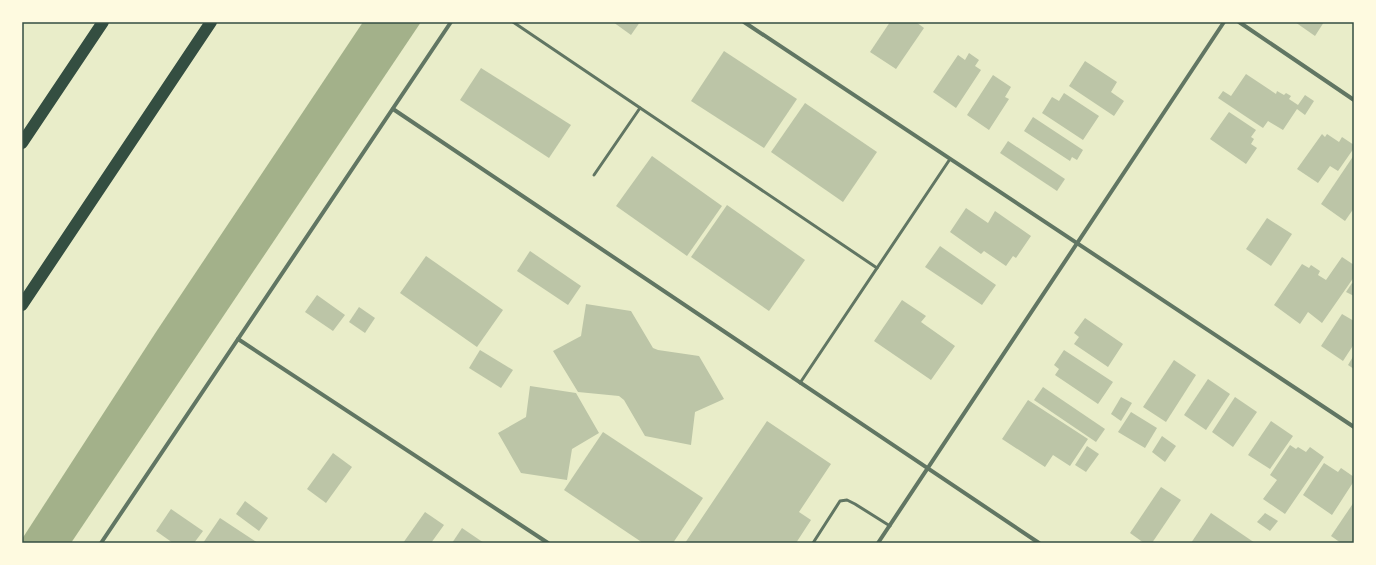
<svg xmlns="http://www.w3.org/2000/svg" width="1376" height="565" font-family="Cabin,sans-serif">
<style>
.water{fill:#a3b18a}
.building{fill:#bcc5a7}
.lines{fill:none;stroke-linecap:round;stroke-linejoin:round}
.service{stroke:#617663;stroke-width:3}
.minor{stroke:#617663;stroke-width:4}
.motorway{stroke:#344e41;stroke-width:12}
.neatline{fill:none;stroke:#344e41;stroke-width:1.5}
</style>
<rect width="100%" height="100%" fill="#e9edc9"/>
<polygon class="water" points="363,22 421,22 71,543 22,543 22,539 156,332"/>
<g class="building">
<polygon points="613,22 640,22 631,35"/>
<polygon points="890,22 916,22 924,28 896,69 870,52"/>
<polygon points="1295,22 1324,22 1315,36"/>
<polygon points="724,51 797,99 764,148 691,101"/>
<polygon points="969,53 979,60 975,66 981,70 956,108 933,92 958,55 965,60"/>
<polygon points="1085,61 1117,82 1111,92 1124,101 1114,116 1069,86"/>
<polygon points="481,68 571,125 549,158 460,100"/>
<polygon points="1246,74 1276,94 1277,91 1284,95 1286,93 1291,96 1289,99 1298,105 1305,95 1314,101 1305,115 1297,109 1283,130 1268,121 1263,128 1218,98 1223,91 1231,96"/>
<polygon points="993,75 1011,87 1005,97 1009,99 989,130 967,115"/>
<polygon points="1064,93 1099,116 1083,140 1042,113 1052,97 1059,101"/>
<polygon points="805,103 877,152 843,202 771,152"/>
<polygon points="1229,112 1256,130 1251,137 1254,139 1251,144 1257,148 1246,164 1210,139"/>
<polygon points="1033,117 1083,150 1077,160 1072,157 1070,161 1024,131"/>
<polygon points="1322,134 1325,137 1327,134 1339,142 1342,137 1354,145 1354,148 1338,171 1330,166 1318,183 1297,169"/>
<polygon points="1008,141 1065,179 1057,191 1000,153"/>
<polygon points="1354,155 1354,208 1345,221 1321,204"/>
<polygon points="652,156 722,206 687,256 616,206"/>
<polygon points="727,205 805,260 769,311 691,257"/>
<polygon points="966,208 988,223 995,211 1031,236 1016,258 1013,256 1006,266 984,251 981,254 950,232"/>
<polygon points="1267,218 1292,234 1271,266 1246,249"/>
<polygon points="940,246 996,285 982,305 925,267"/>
<polygon points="530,251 581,286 568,305 517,271"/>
<polygon points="426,256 503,310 477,347 400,293"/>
<polygon points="1342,257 1354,265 1354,277 1322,323 1308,312 1300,324 1274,305 1302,264 1309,268 1311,265 1320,271 1318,275 1326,280"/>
<polygon points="1352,283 1354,284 1354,296 1346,292"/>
<polygon points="317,295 345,315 333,331 305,312"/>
<polygon points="902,300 926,316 921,322 955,346 931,380 874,341"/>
<polygon points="586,304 631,311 653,348 658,350 699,356 724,399 695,412 691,445 645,436 624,400 619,396 578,392 553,351 581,336"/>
<polygon points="359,307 375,318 365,333 349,322"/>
<polygon points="1342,314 1354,321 1354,344 1343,361 1321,346"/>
<polygon points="1085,318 1123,344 1108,367 1074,344 1079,337 1074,333"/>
<polygon points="480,350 513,370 501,388 469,368"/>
<polygon points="1064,350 1113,382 1098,404 1055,375 1059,369 1054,365"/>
<polygon points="1354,355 1354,369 1348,365"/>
<polygon points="1174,360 1196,375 1166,422 1143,407"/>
<polygon points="1208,379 1230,394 1206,430 1184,415"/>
<polygon points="530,386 576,393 599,433 572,449 567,480 521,473 498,433 526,417"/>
<polygon points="1043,387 1105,429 1096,442 1034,400"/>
<polygon points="1121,397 1132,403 1121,421 1111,414"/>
<polygon points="1235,397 1257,412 1233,447 1212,432"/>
<polygon points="1028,400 1088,439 1070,466 1053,455 1045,467 1002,439"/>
<polygon points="1131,412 1157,428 1145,448 1118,432"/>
<polygon points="767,421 831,464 799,512 811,520 796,543 685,543"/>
<polygon points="1271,421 1293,436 1270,469 1248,455"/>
<polygon points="603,432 703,498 673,543 643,543 564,490"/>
<polygon points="1162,436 1176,446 1165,462 1152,452"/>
<polygon points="1290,445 1296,449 1298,447 1306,452 1310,447 1324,457 1285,514 1263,499 1277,480 1270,475"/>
<polygon points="1087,446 1099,454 1086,472 1075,465"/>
<polygon points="333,453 352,467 326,503 307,489"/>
<polygon points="1324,463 1338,472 1341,468 1354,477 1354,481 1332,515 1303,495"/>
<polygon points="1161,487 1181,500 1152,543 1144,543 1130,533"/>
<polygon points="245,501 268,518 259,531 236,514"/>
<polygon points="1354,502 1354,543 1341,543 1331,536"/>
<polygon points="171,509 203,531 194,543 173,543 156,531"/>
<polygon points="425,512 444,525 431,543 403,543"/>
<polygon points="1211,513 1255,543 1191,543"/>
<polygon points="1265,513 1278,521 1270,531 1257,522"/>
<polygon points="220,518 258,543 203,543"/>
<polygon points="462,528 484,543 452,543"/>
</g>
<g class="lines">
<g class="service">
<polyline points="513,22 877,268"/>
<polyline points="594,175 640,108"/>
<polyline points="800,383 950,159"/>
<polyline points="813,543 840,501 847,500 855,504 890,526"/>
</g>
<g class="minor">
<polyline points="744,22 1354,427"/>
<polyline points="1239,22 1354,100"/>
<polyline points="393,109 1039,543"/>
<polyline points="238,339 548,543"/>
<polyline points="101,543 451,22"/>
<polyline points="878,543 1224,22"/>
</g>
<g class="motorway">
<polyline points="22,143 103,22"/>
<polyline points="22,305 211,22"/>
</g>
</g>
<rect width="1376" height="565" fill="none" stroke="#fefae0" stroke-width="46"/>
<rect x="23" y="23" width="1330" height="519" class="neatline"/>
</svg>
